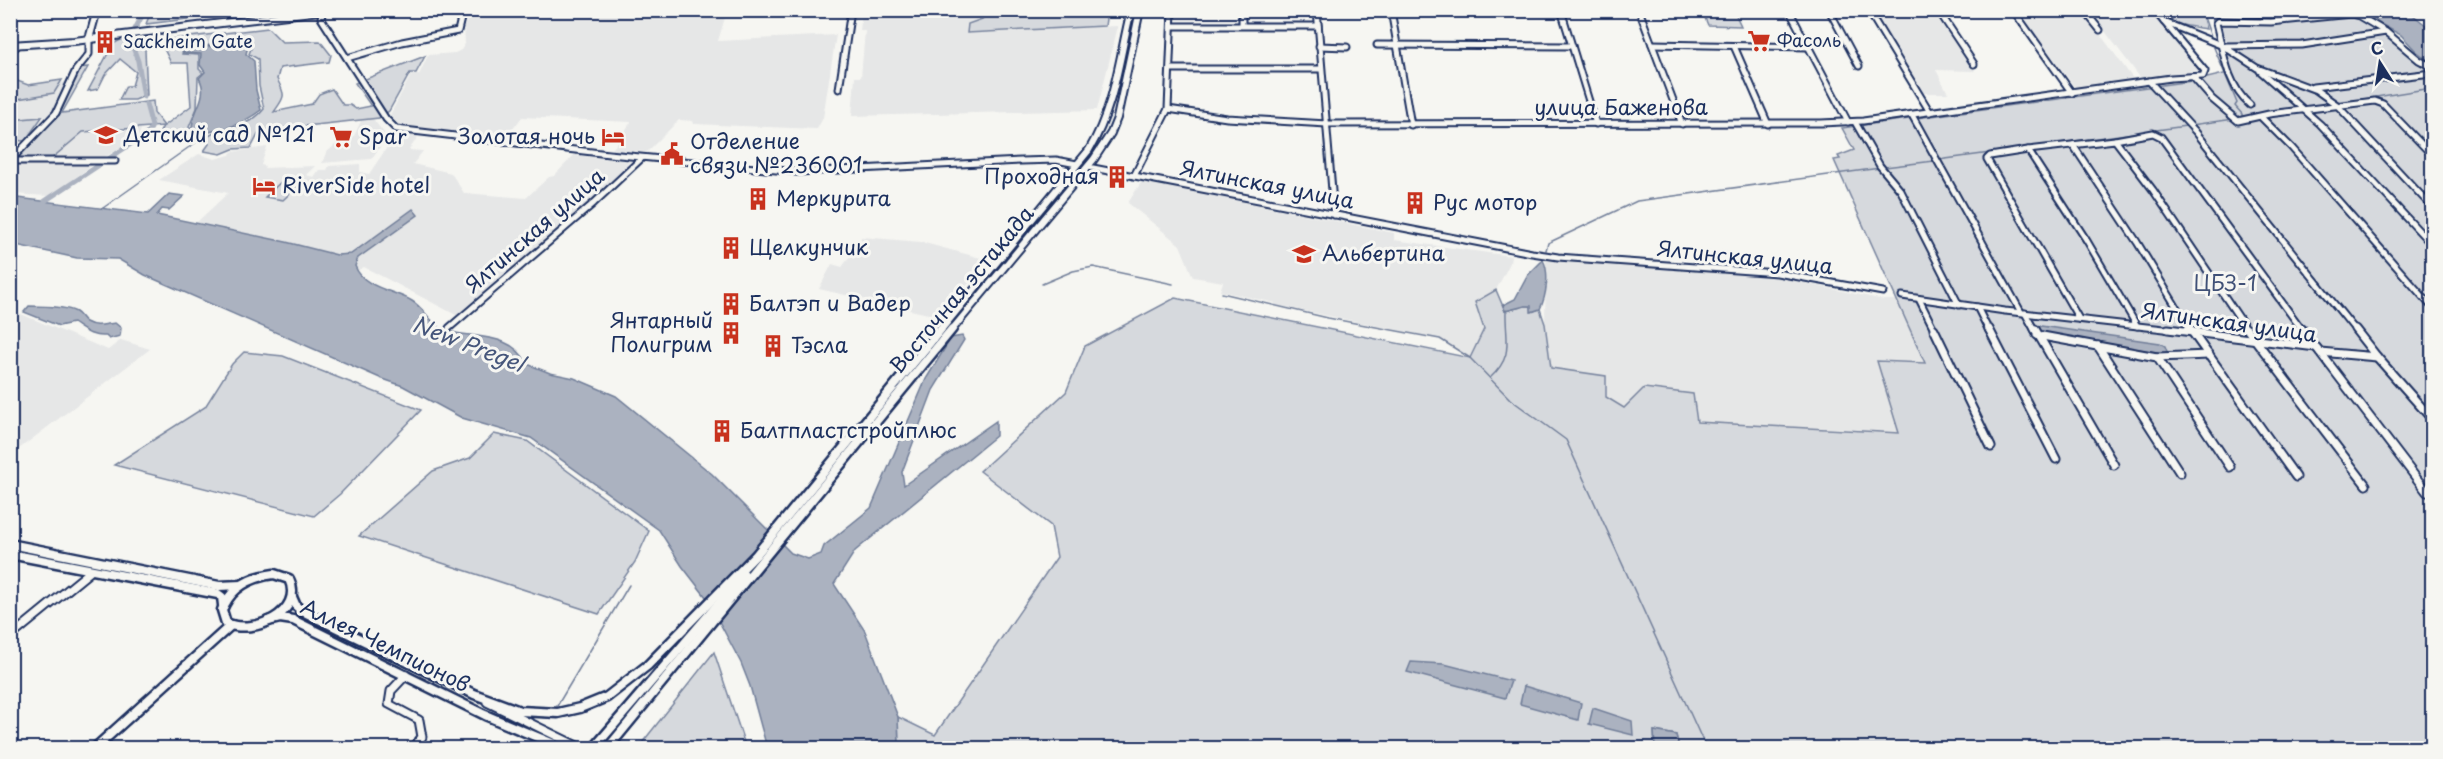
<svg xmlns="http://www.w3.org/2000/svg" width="2443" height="759" font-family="'Playpen Sans',sans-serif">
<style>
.built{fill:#e6e7e7}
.green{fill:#d6d9dd;stroke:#78849e;stroke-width:1.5}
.water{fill:#abb2c0;stroke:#717e99;stroke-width:1.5}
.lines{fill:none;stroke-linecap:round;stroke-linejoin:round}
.stream{stroke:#717e99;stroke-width:1.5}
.canal{stroke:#abb2c0;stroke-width:5}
.minor-far1-casing{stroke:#1b2f5e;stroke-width:9}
.minor-casing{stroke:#1b2f5e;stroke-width:11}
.major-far1-casing{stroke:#1b2f5e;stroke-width:10}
.major-casing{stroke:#1b2f5e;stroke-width:13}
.minor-far1{stroke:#f6f6f2;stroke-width:5}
.minor{stroke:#f6f6f2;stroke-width:7}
.major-far1{stroke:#f6f6f2;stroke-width:6}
.major{stroke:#f6f6f2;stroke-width:8}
.labels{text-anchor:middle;stroke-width:6;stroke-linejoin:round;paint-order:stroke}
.far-poi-label{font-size:18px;fill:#1b2f5e;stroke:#f6f6f2;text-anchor:start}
.street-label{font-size:21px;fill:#1b2f5e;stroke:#f6f6f2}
.poi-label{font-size:21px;fill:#1b2f5e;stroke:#f6f6f2;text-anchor:start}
.park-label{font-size:21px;fill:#405177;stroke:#f6f6f2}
.water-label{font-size:22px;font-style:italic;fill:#46567b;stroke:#f6f6f2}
</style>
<rect width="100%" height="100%" fill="#f6f6f2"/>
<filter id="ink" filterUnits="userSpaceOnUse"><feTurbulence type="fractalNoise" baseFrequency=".0167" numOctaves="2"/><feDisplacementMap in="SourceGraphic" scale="12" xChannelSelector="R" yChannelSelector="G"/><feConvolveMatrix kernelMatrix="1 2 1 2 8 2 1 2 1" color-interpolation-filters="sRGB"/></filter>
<g filter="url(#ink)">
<g class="built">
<polygon points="554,11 727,11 718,41 836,35 823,118 817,129 694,124 693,121 679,120 647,152 612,150 631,122 522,117 506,138 399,125 390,115 411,75 419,75 428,55 455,53 461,50 465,44 464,26 472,11 496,11 495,14"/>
<polygon points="862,11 992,11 982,19 968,24 968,33 1118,26 1097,110 852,116 855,77 861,77 865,31 860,31"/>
<polygon points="1872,11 1932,11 1975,71 1936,70 1948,93 1922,93"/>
<polygon points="2018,11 2079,11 2094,30 2097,30 2134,80 2078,88 2074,86"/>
<polygon points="2087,11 2152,11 2201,70 2144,79 2139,76 2104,30 2100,28"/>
<polygon points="67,82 50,116 11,121 10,90"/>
<polygon points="138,114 142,127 138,137 100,160 49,161 74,133"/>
<polygon points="373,119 385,134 384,142 371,159 322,163 326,153 335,145 354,136 361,121"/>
<polygon points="396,134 419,135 409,150 423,151 413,164 451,173 464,193 526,198 549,177 554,176 574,155 630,161 612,184 458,316 364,267 357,271 286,242 196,223 228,193 159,180 199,154 215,159 230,155 231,152 267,147 261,165 265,166 264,168 315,166 306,175 314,177 319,170 327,170 329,166 360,164 360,172 369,174"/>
<polygon points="17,163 94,164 51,196 11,194 11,166"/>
<polygon points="1142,181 1394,233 1394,240 1511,256 1510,263 1496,290 1475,302 1484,329 1470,358 1440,339 1275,305 1275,303 1220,291 1223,282 1193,277 1180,245 1128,203"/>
<polygon points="861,237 921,242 988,260 941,317 819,289 832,264 842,267 860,243"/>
<polygon points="1546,259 1782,278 1884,300 1898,300 1925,364 1878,361 1899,433 1696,422 1624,408 1606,397 1605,376 1551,368 1545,324"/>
<polygon points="11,310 108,350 121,340 150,349 11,455"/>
</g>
<g class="green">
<polygon points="151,11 151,10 254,11 146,24"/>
<polygon points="992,11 992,10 1107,11 1105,26 967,33 968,24 982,19"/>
<polygon points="1702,11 1734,11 1741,26 1708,25"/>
<path d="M2158 11H2205L2202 15 2206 29C2188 26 2170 25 2158 11Z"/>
<path d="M2349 16C2388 26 2402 44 2432 68V748H1713L1705 745 1706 748H1679L1676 735 1654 731 1655 748H899L898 717 935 735 1057 557 1051 526 980 471 1066 392 1085 346 1175 298 1470 358 1484 329 1475 302 1496 290 1505 311 1525 306H1531L1532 312 1540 309 1545 324 1551 368 1606 376V397L1624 408 1644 388 1693 394 1697 422 1899 433 1877 361 1925 363 1834 160 1840 159 1838 156 1854 150 1842 128 2199 80 2228 73 2219 24Z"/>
<path d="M268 28 282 42 320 41 331 55 329 62 280 68 277 79C287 98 284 97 274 112L312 104 319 94 332 89 343 105H350L356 109 371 106 355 83 425 56 416 73H410L389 111 379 118 260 131 251 148 233 149 221 154 204 151 209 144 205 139C217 126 247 131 264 109L259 86 258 59 249 54 252 46 246 40 183 49 182 54 199 55V69L203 73 198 77 197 108 189 127 198 135 194 139 159 134 163 126 83 132 51 159H15L59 111 80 68 88 67 62 113 153 101 154 113 164 126 191 106 188 63H171L162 45H148L145 50 147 95 135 100H119L126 86H132L136 72 120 59 105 75 98 89 88 91 113 44 124 38 164 36 172 39Z"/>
<polygon points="10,74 12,79 28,85 62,80 54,93 11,100"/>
<polygon points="42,117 25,141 11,140 11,120"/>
<polygon points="284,179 303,181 283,200 265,197"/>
<polygon points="244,352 283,356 421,410 340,494 314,516 114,465 205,407 232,364"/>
<polygon points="494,434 527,441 649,531 635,562 599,614 359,536 433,471 470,458"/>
<polygon points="714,652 746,748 638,748"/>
</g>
<g class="water">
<polygon points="2283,11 2408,11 2432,30 2432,63 2416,51 2401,35 2361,13 2343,13 2268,22 2244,20"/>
<path d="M243 42 248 46 246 54 254 61 256 90 261 110C244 123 214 137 192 130 191 111 210 97 199 78L205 72 200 65 201 54 183 53 184 50Z"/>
<path d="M169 194 184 196 169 210 162 209 157 215 286 242 337 255 351 254 413 209 418 215 358 258 355 266C364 289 394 290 412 301 424 308 433 327 447 331 475 339 512 332 527 364L550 373 574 378 616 396 712 474 791 553 808 559 821 554 824 546 871 508 926 379 951 338 962 336 964 340 933 390 902 472 904 485 996 421V436L855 551 834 584 865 631 898 717 899 748H767L750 686 741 663 706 597 682 566 659 530 531 438 462 418 403 386 380 378 145 275 118 259 77 258 11 244 10 197 148 214Z"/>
<path d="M1543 260C1550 273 1546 297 1540 309L1531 312V306H1525L1505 311 1503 305 1515 299 1528 275Z"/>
<path d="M29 306C42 306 66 306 76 312 81 315 82 320 86 322 96 328 105 324 115 323L121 328 120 336 109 339 106 336C91 337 85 331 73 323L59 326 24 312Z"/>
<polygon points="2041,326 2160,343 2165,346 2168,354 2051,334 2041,332 2038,328"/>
<polygon points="1411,662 1444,664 1511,681 1505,698 1407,672"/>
<polygon points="1524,686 1581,703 1578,720 1520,704"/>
<polygon points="1593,708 1632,721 1633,735 1589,724"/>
<polygon points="1654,731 1676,735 1679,748 1655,748"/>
</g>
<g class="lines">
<g class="stream">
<polyline points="2207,10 2204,17 2212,40"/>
<polyline points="2213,45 2237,103 2235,106 2242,114 2242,118"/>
<polyline points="2345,102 2432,88"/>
<polyline points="2191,125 2234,119"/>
<polyline points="2030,147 2186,126"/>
<polyline points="1938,160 2020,149"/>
<polyline points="1885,167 1934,161"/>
<polyline points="103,208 202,138 205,131"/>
<polyline points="1546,250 1548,243 1637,201 1880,168"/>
<polyline points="1042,284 1073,271 1093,267 1173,284"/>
<polyline points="1222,293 1328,318 1440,339 1470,358 1510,399 1566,440 1706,748"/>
<path d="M1490 378C1515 355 1505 340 1506 310"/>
<polyline points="557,706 629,585"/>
</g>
<g class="canal">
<polyline points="144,97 138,61 130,39 145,10"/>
<polyline points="45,201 149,132 152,126 146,104"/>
</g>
<g class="minor-far1-casing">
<g id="minor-far1">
<polyline points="1242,10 1242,25"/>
<polyline points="1317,10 1334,215"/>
<polyline points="1391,10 1411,125"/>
<polyline points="1561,10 1596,124"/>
<polyline points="1639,10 1682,124"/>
<polyline points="1789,10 1848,122"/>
<polyline points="1829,10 1859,66"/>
<polyline points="1868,10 1930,112"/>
<polyline points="1938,10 1974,64"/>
<polyline points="2013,10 2072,93"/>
<polyline points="2084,10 2100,30"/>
<polyline points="323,11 321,18 386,119 396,129 609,154 797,172 1021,161 1056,160 1077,164"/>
<polyline points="2164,22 2223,46 2257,68 2316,90 2337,105 2432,207"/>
<polyline points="1172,26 1318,26"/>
<polyline points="1652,44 1808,47"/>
<polyline points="1377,45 1572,46"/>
<polyline points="1319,46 1347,47"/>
<polyline points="1734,46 1768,124"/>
<polyline points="2226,46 2302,45 2386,32 2419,60 2432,67"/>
<polyline points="10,52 18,45"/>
<polyline points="347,58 402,42 458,31 463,10"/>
<polyline points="1171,69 1321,69"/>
<polyline points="2260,71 2320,124 2432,245"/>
<polyline points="2193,77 2212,99 2238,121 2269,114 2375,101 2383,104 2432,155"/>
<polyline points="2149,81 2195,131 2356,331"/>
<polyline points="2313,87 2432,73"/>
<polyline points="839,89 851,10"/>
<path d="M2250 105C2227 86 2223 50 2216 23L2218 21 2271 22 2351 14 2359 16 2386 32"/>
<polyline points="1168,109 1227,118 1327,124 1821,123 1863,121 2171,78 2203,76 2205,71 2154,10"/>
<polyline points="1912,115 2021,312"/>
<polyline points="2262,118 2291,147 2432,307"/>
<polyline points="1855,122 1880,166 1901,191 1959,305"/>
<polyline points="2115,140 2153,133 2161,137 2303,331"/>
<polyline points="2073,145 2137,242 2191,331"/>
<polyline points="2028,150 2115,140 2153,190 2248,331"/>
<polyline points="10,161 56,113 76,70 89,54 89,39"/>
<polyline points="11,161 115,161"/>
<polyline points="1088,167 1532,253 1558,257 1777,273 1883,292"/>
<polyline points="1134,176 1168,109 1172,10"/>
<polyline points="1902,296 2005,311 2182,331"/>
<polyline points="1919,299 1935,331"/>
<polyline points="1977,307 1989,331"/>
<polyline points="2025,313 2035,331"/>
<polyline points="2079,319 1987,159 1990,156 2028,150 2087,241 2137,326"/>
<polyline points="449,328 594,203 642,158"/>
</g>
</g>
<g class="minor-casing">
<g id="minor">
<polyline points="1934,329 1991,447"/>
<polyline points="1989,329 2056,459"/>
<polyline points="2035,329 2114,465"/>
<polyline points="2168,329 2316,347 2320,352 2377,357 2355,329"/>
<polyline points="2190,329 2296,477"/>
<polyline points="2247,329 2366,485"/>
<polyline points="2302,329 2315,347"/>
<polyline points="2037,335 2157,357 2209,355"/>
<polyline points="2098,346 2180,473"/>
<polyline points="2320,352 2427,492"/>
<polyline points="2157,357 2230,467"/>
<polyline points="2377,357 2432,419"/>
<polyline points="10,637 92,570"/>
<polyline points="406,675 391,691 389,704 419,720 422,737 413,748"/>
<polyline points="487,702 581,748"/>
</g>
</g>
<g class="major-far1-casing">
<g id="major-far1">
<polyline points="89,39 97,10"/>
<polyline points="10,45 74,41 328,10"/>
<path d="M940 331 1089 150C1115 107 1119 58 1131 10"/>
<polyline points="951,331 1094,159 1111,133 1117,118 1140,10"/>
</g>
</g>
<g class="major-casing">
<g id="major">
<polyline points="10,544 219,586 241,585"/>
<polyline points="10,554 218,594 222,597 223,605"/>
<path d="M274 574 289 579C305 612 254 636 226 623L222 610C231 587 250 577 274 574Z"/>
<polyline points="292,597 296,606 302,611 474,694 520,711 558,713 580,708 607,697 648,665 756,555 941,329"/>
<polyline points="268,621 280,618 293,620 485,715 563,748"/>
<polyline points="95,748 230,626"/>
<polyline points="594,748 744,574"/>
<polyline points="608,748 952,329"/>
</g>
</g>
<use href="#minor-far1" class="minor-far1"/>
<use href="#minor" class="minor"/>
<use href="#major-far1" class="major-far1"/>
<use href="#major" class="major"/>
</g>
</g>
<defs>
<g id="supermarket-bare" transform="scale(1.8)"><path d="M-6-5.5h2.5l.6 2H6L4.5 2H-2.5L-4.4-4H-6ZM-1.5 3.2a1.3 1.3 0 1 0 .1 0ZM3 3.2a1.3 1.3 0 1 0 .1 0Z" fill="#c8321e" stroke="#f6f6f2" stroke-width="2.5" paint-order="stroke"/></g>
<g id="building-bare" transform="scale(1.8)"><path d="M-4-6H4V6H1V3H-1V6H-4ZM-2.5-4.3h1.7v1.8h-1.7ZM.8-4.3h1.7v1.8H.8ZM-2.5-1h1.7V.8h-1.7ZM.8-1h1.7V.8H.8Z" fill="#c8321e" stroke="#f6f6f2" stroke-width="2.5" paint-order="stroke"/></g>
<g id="school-bare" transform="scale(1.8)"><path d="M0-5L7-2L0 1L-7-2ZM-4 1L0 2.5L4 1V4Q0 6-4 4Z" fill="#c8321e" stroke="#f6f6f2" stroke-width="2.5" paint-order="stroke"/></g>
<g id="hotel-bare" transform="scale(1.8)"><path d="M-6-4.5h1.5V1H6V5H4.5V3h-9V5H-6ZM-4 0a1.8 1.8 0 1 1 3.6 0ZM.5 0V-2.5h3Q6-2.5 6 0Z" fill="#c8321e" stroke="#f6f6f2" stroke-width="2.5" paint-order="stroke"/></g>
<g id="civic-bare" transform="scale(1.8)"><path d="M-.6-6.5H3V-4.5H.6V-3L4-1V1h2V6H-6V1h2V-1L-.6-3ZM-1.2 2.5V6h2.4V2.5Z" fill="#c8321e" stroke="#f6f6f2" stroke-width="2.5" paint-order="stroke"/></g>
</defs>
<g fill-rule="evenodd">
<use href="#supermarket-bare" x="1759" y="41"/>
<use href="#building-bare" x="105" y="42"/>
<use href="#school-bare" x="106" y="135"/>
<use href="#supermarket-bare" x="341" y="137"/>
<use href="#hotel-bare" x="613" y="137"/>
<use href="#civic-bare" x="672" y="154"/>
<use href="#building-bare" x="1117" y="177"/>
<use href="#hotel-bare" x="264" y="186"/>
<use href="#building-bare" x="758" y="199"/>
<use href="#building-bare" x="1415" y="203"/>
<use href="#building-bare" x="731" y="248"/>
<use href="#school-bare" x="1304" y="254"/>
<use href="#building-bare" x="731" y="304"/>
<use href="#building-bare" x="731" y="333"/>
<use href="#building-bare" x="773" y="346"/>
<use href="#building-bare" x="722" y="431"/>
</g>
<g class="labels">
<g class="far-poi-label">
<text x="1777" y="47">Фасоль</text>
<text x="123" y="48">Sackheim Gate</text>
</g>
<g class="street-label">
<text x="1621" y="115">улица Баженова</text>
<text transform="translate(1267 185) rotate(11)" y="7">Ялтинская улица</text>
<text transform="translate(535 231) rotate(-41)" y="7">Ялтинская улица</text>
<text transform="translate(1745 258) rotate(6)" y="7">Ялтинская улица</text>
<text transform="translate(962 290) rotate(-50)" y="7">Восточная эстакада</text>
<text transform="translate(2229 323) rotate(8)" y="7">Ялтинская улица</text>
<text transform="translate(385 646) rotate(26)" y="7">Аллея Чемпионов</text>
</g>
<g class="poi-label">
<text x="124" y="142">Детский сад №121</text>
<text x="359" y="144">Spar</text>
<text x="595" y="144" text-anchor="end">Золотая ночь</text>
<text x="690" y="149">Отделение<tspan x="690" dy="24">связи №236001</tspan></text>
<text x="1099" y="184" text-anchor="end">Проходная</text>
<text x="282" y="193">RiverSide hotel</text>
<text x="776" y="206">Меркурита</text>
<text x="1433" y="210">Рус мотор</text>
<text x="749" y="255">Щелкунчик</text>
<text x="1322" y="261">Альбертина</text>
<text x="749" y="311">Балтэп и Вадер</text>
<text x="713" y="328" text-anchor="end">Янтарный<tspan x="713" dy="24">Полигрим</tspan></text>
<text x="791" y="353">Тэсла</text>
<text x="740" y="438">Балтпластстройплюс</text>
</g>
<g class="park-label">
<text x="2225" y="291">ЦБЗ-1</text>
</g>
<g class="water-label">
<text transform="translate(468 344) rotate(21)" y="8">New Pregel</text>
</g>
</g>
<rect width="2443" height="759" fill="none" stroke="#f6f6f2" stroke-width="36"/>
<rect x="18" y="18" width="2407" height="723" fill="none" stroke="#1b2f5e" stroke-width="2" filter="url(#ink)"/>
<g transform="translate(2380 63) rotate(348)" stroke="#f6f6f2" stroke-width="4.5" paint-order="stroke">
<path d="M0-4.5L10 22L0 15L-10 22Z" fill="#1b2f5e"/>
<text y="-9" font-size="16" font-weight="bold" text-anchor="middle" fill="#1b2f5e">С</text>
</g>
</svg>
